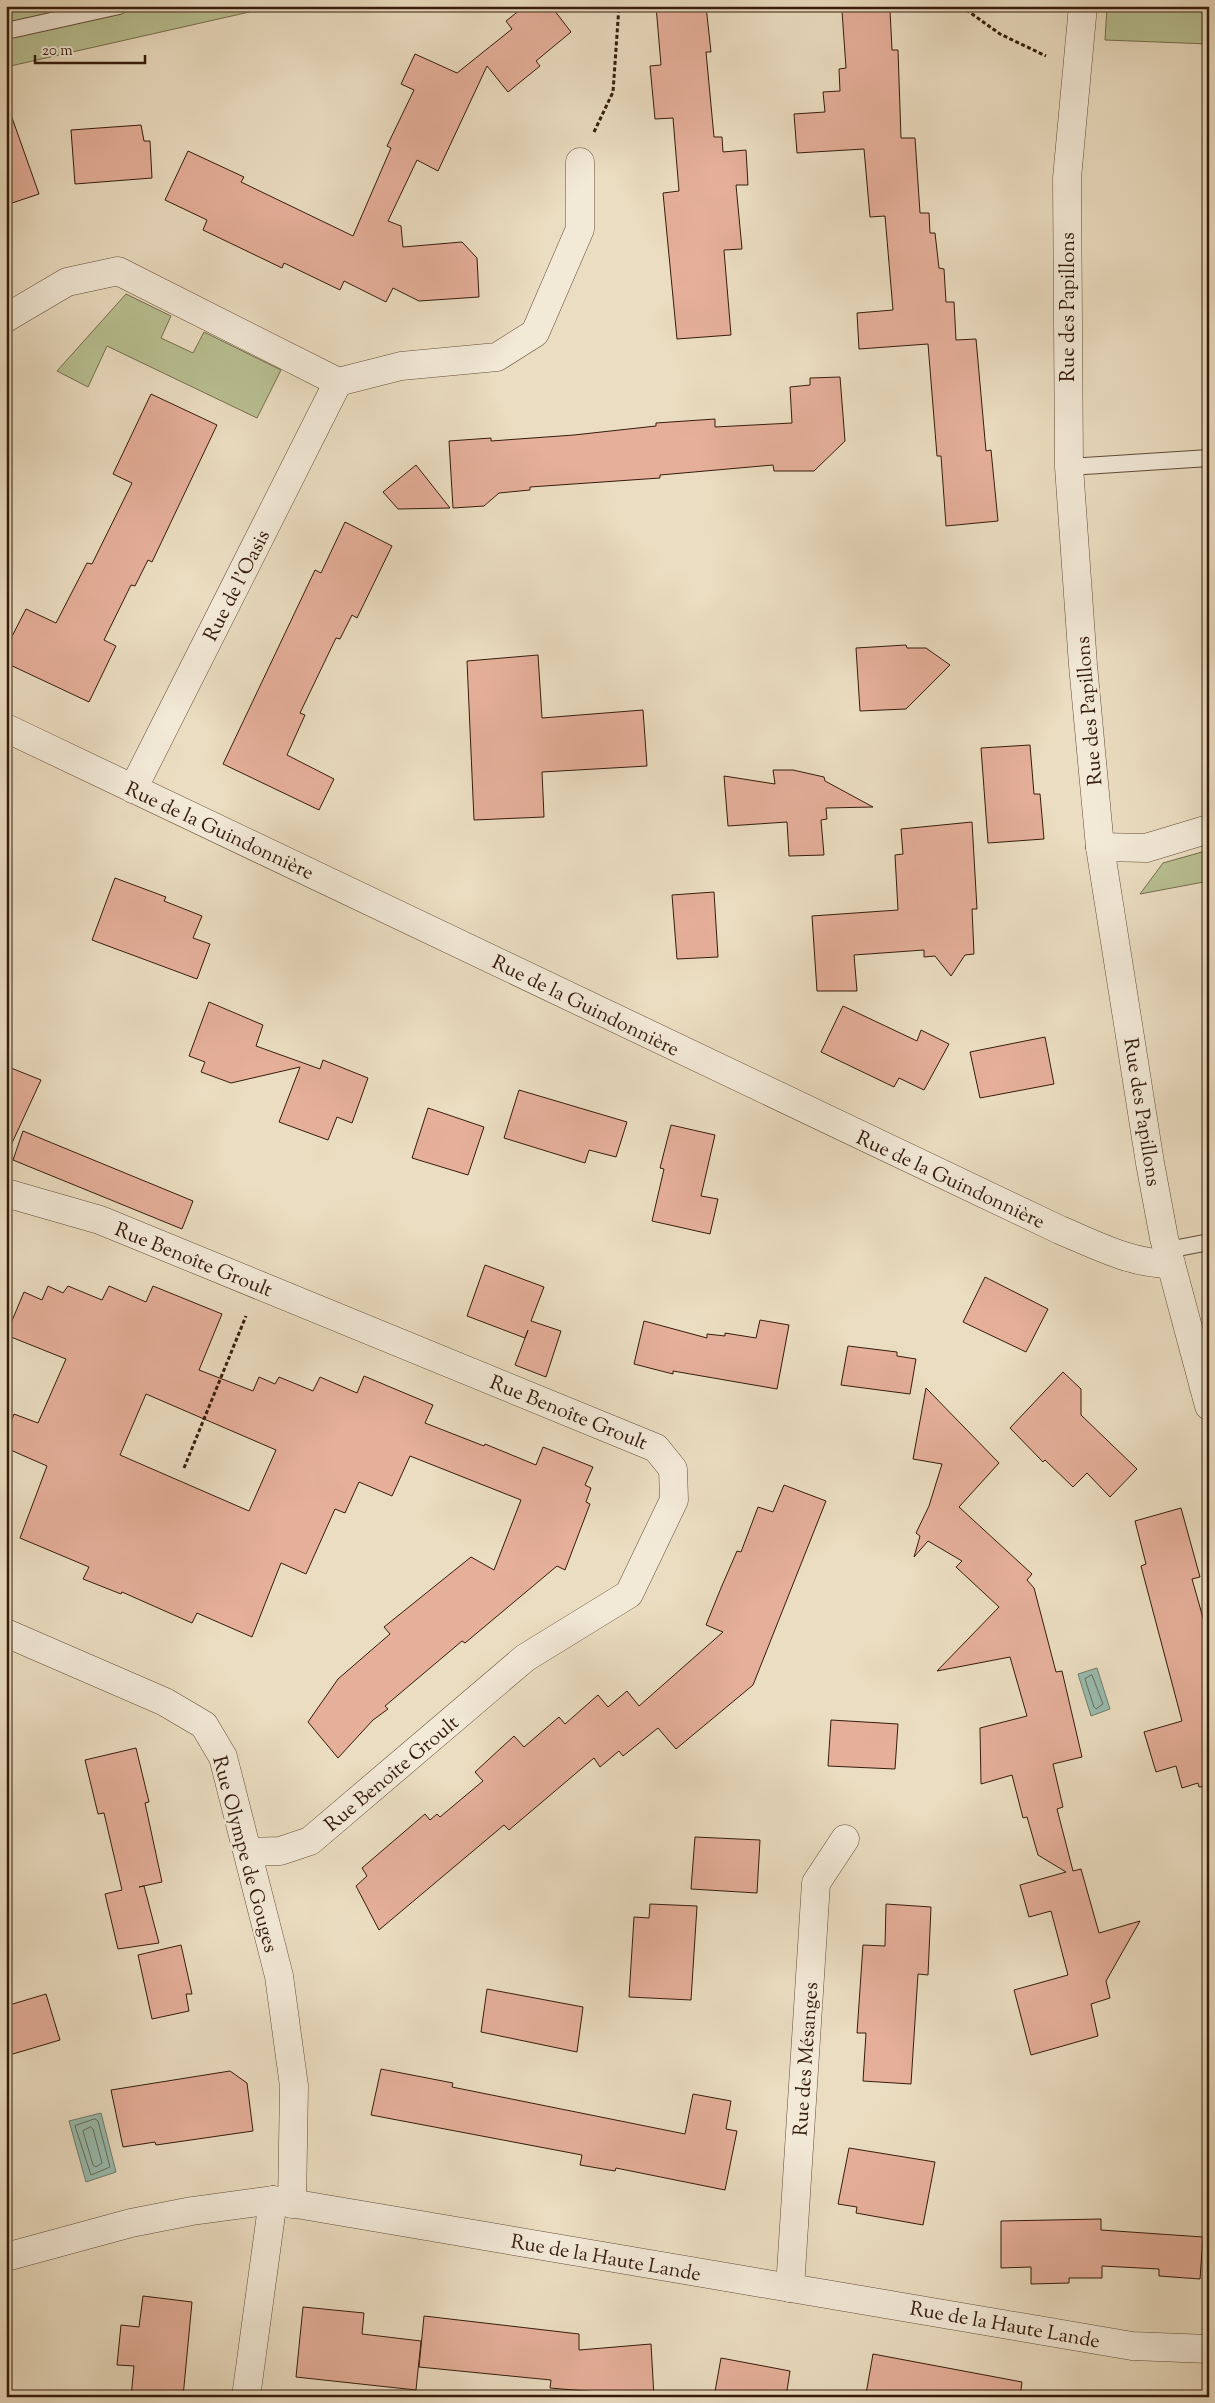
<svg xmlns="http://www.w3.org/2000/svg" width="1215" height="2403" font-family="'Sorts Mill Goudy',serif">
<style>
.green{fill:#b8c092;stroke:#766e4e}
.water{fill:#99bcae;stroke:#717c6d}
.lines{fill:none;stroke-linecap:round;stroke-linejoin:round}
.shore{stroke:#676c5c;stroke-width:1}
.building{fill:#e5af9a;stroke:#351c0b;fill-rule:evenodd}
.service-casing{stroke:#624c38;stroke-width:18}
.minor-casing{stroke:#624c38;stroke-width:29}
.tertiary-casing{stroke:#624c38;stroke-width:29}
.path{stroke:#351c0b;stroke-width:3;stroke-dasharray:4 2.5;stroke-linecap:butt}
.service{stroke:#f2e9d7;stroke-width:16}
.minor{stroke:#f2e9d7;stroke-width:28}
.tertiary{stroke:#f2e9d7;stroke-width:28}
.labels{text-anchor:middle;stroke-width:4.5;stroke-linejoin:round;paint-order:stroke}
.street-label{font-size:20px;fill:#351c0b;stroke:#f2e9d7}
</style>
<rect width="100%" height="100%" fill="#ebddc1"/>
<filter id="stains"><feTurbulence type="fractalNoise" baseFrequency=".004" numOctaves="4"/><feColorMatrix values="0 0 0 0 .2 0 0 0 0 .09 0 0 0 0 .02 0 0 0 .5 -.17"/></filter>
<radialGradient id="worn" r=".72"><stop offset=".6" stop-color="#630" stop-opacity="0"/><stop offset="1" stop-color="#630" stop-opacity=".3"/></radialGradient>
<g class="green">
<polygon points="6,6 276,6 6,67"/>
<polygon points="1107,6 1209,6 1209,44 1105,40"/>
<polygon points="126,294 171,316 161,338 193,353 204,332 281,370 257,418 107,346 88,387 57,371"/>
<polygon points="1209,850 1209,881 1140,894 1163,863"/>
</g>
<g class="water">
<polygon points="1097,1668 1110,1709 1091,1716 1078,1674"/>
<polygon points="101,2113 116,2172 86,2182 69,2121"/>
</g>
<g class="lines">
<g class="shore">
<polygon points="1092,1675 1103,1704 1096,1709 1094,1707 1085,1679"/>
<polygon points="95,2119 98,2121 110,2167 91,2175 75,2126"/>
<polygon points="91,2127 93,2129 102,2163 96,2167 93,2165 83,2131"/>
</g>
</g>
<g class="building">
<polygon points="525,6 551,6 571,32 536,61 540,66 508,92 487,66 438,171 417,160 388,221 401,226 403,247 462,242 477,258 479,297 419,301 393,288 386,302 344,281 340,290 284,263 282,268 203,230 207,220 165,200 188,151 244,177 241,182 353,236 391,148 387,146 414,90 401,84 415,54 457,73 512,29 506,21"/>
<polygon points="656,6 706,6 711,52 706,52 714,137 722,137 723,152 746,150 748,185 736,185 742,249 724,250 731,335 677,339 663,193 679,191 673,118 655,119 650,66 661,65"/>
<polygon points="890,10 892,50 898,50 901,138 915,138 920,213 929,213 930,233 935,233 939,268 944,269 946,302 954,302 956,340 976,339 986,451 991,450 998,521 946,526 941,456 937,456 928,344 859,349 857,313 893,310 885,216 870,217 864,149 797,153 794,114 825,112 823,92 840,91 839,69 846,68 842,11"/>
<polygon points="10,112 39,194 6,205 6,113"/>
<polygon points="141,125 144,141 150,141 152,178 75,184 71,130"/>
<polygon points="840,377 845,441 814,471 774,471 773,465 660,475 660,478 530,487 530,490 499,493 484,506 453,508 449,441 491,438 491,441 574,435 656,426 656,423 715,419 715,427 792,423 790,387 810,385 810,378"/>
<polygon points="151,394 217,425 152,562 148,560 135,586 131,585 104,640 116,646 89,702 6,663 6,648 26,609 56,623 87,563 92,564 132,483 113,474"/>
<polygon points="416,465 450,508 398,509 383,492"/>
<polygon points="345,522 392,546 357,618 352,615 340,639 336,638 300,713 305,715 287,755 334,779 319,810 223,764 315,570 321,573"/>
<polygon points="906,645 907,648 926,648 950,665 906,709 860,711 856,648"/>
<polygon points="538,655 542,718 643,710 647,766 542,772 544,817 474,820 467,661"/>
<polygon points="1030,745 1034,794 1040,794 1044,839 988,843 981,748"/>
<polygon points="773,770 793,770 824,777 825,781 873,807 826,808 827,819 821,820 824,855 789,856 787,822 728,826 724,776 775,784"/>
<polygon points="972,822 977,909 972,909 974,954 965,955 951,976 935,956 924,957 924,950 854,955 857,991 817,991 812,916 898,910 895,855 903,854 901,829"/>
<polygon points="115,878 166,897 164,901 202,916 193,938 210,944 197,979 92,940"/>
<polygon points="714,892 718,957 677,959 672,895"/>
<polygon points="209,1002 263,1025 256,1046 320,1069 323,1060 368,1078 352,1123 337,1117 328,1140 279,1122 300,1067 231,1083 201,1072 205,1062 189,1056"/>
<polygon points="843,1006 917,1041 921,1030 949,1044 924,1090 899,1078 894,1087 821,1052"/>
<polygon points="1045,1037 1054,1084 980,1098 970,1052"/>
<polygon points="6,1066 41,1080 6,1156"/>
<polygon points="519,1090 627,1122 616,1157 589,1150 585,1163 504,1138"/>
<polygon points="428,1108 484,1127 468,1175 412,1158"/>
<polygon points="671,1125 715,1135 701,1196 718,1199 710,1234 652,1221 664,1169 660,1168"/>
<polygon points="23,1131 193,1201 182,1229 13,1160"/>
<polygon points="485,1265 544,1287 531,1321 561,1331 546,1377 515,1365 528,1330 525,1338 467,1316"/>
<polygon points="985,1277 1048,1309 1026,1352 963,1322"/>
<path d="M48 1286 63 1293 68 1286 102 1300 109 1286 146 1302 153 1286 222 1314 199 1370 253 1391 259 1377 275 1384 279 1377 313 1391 320 1377 357 1393 364 1376 433 1405 425 1423 484 1446 485 1444 536 1465 543 1447 593 1467 585 1485 591 1488 586 1502 590 1504 565 1570 557 1566 465 1643 462 1641 385 1706 388 1709 373 1720 338 1758 308 1722 338 1679 390 1634 384 1627 471 1557 494 1570 521 1500 410 1456 392 1496 359 1482 345 1513 335 1509 306 1574 281 1563 252 1637 197 1613 192 1623 122 1592 121 1594 83 1579 89 1567 20 1538 47 1466 6 1448V1434L14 1414 38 1423 66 1359 6 1335 24 1292 42 1300ZM146 1394 276 1450 249 1511 120 1455Z"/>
<polygon points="760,1320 789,1325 777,1389 673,1371 673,1374 634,1364 644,1321 707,1338 707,1334 725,1336 725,1333 756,1338"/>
<polygon points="848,1346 897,1352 897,1356 916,1359 910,1394 841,1385"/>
<polygon points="1063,1372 1081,1389 1081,1415 1137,1469 1110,1497 1087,1473 1073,1487 1045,1460 1043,1462 1010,1428"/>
<polygon points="926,1388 999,1463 959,1507 1032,1574 1027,1580 1034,1588 1056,1672 1062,1671 1082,1757 1053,1764 1063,1807 1057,1809 1073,1871 1081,1869 1099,1933 1140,1921 1106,1981 1110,1998 1091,2004 1098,2036 1031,2055 1014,1990 1068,1975 1051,1911 1029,1917 1020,1885 1066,1872 1038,1855 1027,1817 1023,1818 1012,1775 981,1784 980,1728 1027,1716 1010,1657 937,1671 999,1607 956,1567 962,1561 928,1541 914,1557 920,1536 916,1533 929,1506 942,1464 913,1459"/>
<polygon points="784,1485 826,1501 753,1685 676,1749 658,1728 623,1756 619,1751 600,1767 594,1758 509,1830 504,1825 379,1930 356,1886 367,1876 362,1868 425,1814 430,1820 437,1814 440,1817 483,1781 475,1772 514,1736 524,1747 559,1717 565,1724 598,1695 608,1707 627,1691 639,1706 723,1632 706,1625 721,1588 737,1551 741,1552 758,1507 773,1512"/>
<polygon points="1181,1508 1200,1577 1192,1579 1209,1639 1209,1786 1199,1787 1198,1783 1182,1788 1176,1766 1156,1772 1144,1732 1182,1721 1141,1566 1146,1564 1135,1521"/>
<polygon points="831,1720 898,1724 895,1769 828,1766"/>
<polygon points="136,1748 149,1802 145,1803 162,1882 139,1887 144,1886 159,1943 118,1949 105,1894 122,1890 104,1813 98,1814 85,1760"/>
<polygon points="695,1837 760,1840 757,1893 691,1889"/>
<polygon points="650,1904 697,1906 691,2000 629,1997 634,1917 649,1918"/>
<polygon points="886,1904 931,1907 928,1975 918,1974 911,2084 863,2081 866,2033 857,2033 863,1945 885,1946"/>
<polygon points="181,1945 192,1994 186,1994 189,2011 152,2019 138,1955"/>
<polygon points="487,1989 583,2007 577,2052 481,2032"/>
<polygon points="46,1994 60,2040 6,2056 6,2006"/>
<polygon points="381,2069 453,2083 452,2087 685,2134 693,2094 731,2101 726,2129 737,2131 725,2190 616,2168 615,2171 580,2165 582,2155 371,2115"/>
<polygon points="230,2071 247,2083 253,2131 156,2145 155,2142 123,2147 111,2090"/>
<polygon points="849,2148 935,2162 923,2225 856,2213 857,2207 838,2204"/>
<polygon points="1101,2219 1101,2230 1203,2237 1200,2279 1159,2276 1159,2269 1102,2266 1102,2278 1069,2278 1069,2283 1031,2284 1031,2267 1001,2268 1001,2221"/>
<polygon points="143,2296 192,2302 183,2397 131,2397 134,2366 117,2365 121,2325 139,2327"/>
<polygon points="303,2307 364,2313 362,2334 421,2341 416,2390 296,2377"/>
<polygon points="424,2316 579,2334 579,2350 651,2344 654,2397 599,2397 598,2392 550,2388 551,2380 419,2367"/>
<polygon points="873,2354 1022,2382 1020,2397 881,2397 866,2394"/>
<polygon points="721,2358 790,2371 786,2397 714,2397"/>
</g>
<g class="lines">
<g class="service-casing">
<g id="service">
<polyline points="6,31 119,6"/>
<polyline points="1069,467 1209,458"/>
<polyline points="1168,1250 1209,1242"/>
</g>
</g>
<g class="minor-casing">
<g id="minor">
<polyline points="1083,6 1067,178 1069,467 1083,665 1100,847 1150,1163 1164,1238 1209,1406"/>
<polyline points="6,318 67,282 118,271 338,382"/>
<path d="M6 728 1060 1230C1096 1245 1131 1264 1171 1264"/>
<polyline points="133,789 338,382 401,366 497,357 535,333 580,229 580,162"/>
<polyline points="1100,847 1146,848 1209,829"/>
<polyline points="6,1193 100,1220 656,1448 673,1469 674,1500 629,1594 525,1658 310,1841 280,1851 248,1852"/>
<polyline points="6,1633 165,1702 204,1725 223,1757 279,1976 294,2086 292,2204"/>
<polyline points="790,2288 816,1883 845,1839"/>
<polyline points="246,2397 273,2200"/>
</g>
</g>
<g class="tertiary-casing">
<polyline id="tertiary" points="6,2257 131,2223 192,2211 273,2200 1132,2346 1209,2349"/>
</g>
<g class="path">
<polyline points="961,6 1000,34 1046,56"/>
<polyline points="594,132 613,92 619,6"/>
<polyline points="184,1468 246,1316"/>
</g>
<use href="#service" class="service"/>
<use href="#minor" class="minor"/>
<use href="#tertiary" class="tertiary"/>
</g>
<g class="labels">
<g class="street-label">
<text transform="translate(1067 307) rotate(-90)" y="7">Rue des Papillons</text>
<text transform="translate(236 585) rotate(-63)" y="7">Rue de l'Oasis</text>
<text transform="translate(1088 711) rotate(-95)" y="7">Rue des Papillons</text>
<text transform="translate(220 830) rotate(25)" y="7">Rue de la Guindonnière</text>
<text transform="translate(586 1005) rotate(26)" y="7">Rue de la Guindonnière</text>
<text transform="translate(1143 1112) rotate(81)" y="7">Rue des Papillons</text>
<text transform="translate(951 1179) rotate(25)" y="7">Rue de la Guindonnière</text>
<text transform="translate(194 1259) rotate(22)" y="7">Rue Benoîte Groult</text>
<text transform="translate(569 1412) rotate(22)" y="7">Rue Benoîte Groult</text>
<text transform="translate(391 1773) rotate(-40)" y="7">Rue Benoîte Groult</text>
<text transform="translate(246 1854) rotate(75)" y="7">Rue Olympe de Gouges</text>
<text transform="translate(805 2059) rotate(-86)" y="7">Rue des Mésanges</text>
<text transform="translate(606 2257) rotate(10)" y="7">Rue de la Haute Lande</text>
<text transform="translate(1005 2324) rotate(10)" y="7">Rue de la Haute Lande</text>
</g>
</g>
<rect width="1215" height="2403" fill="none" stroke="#ebddc1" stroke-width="25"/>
<rect x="8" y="8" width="1200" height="2388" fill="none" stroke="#351c0b" stroke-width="2.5"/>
<rect x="12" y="12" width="1190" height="2378" fill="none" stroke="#351c0b"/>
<path d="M35 55v8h110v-8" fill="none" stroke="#351c0b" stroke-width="2.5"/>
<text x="42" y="55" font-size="15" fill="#351c0b" stroke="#f2e9d7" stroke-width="4" paint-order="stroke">20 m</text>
<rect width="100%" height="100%" filter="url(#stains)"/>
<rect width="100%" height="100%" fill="url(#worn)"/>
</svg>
